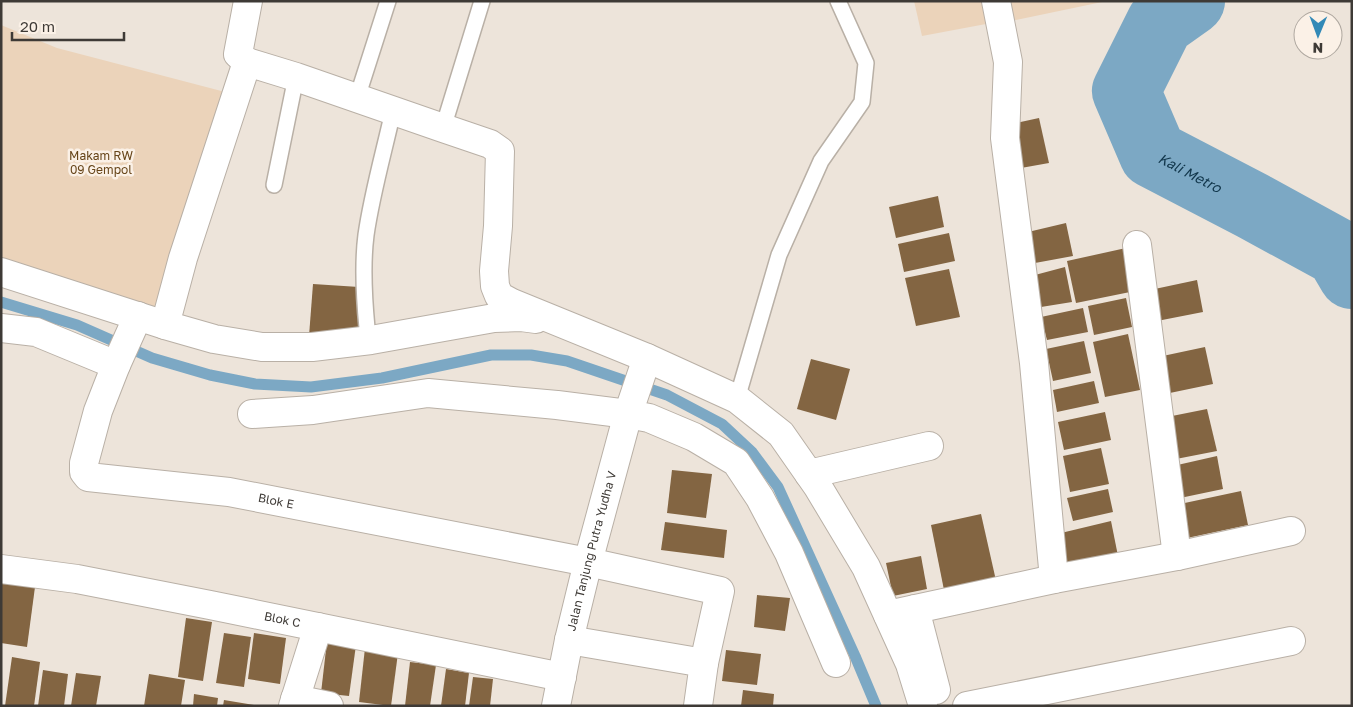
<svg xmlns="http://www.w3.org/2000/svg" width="1353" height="707" font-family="'Golos Text',sans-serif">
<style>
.green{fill:#ebd3ba}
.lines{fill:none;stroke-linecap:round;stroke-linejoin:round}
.stream{stroke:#7ca8c4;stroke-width:11}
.river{stroke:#7ca8c4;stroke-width:68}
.building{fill:#836542}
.lane-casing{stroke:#b9b0a6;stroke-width:18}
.street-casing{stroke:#b9b0a6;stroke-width:30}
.lane{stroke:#fff;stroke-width:15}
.street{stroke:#fff;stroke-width:28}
.labels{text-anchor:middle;stroke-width:5;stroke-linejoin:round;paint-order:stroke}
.park-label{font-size:12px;fill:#674519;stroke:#fbf1e7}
.street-label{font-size:12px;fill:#3e3a36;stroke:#fbf1e7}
.water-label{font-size:14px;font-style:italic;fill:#11364b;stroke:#fbf1e7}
</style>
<rect width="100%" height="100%" fill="#ede4da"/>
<g class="green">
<polygon points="914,1 981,1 986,24 922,36"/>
<polygon points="1007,1 1107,1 1011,21"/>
<polygon points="1,25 57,48 229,93 160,309 1,260"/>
</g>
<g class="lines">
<polyline class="stream" points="1,302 77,325 152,358 210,375 255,384 311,387 382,378 491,355 531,355 567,361 667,395 722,424 752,452 778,487 855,656 876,706"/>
<path class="river" id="s1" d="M1191 1 1160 23 1126 91 1153 154 1253 206 1339 253 1352 275"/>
</g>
<g class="building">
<polygon points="1039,118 1049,163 1021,168 1011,124"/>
<polygon points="938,196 944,227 896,238 889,207"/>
<polygon points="1066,223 1073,256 1035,263 1028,232"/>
<polygon points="949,233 955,261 904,272 898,244"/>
<polygon points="1126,248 1135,291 1076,303 1067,261"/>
<polygon points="1065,267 1072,302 1041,307 1035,275"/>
<polygon points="949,269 960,317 916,326 905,278"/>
<polygon points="1197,280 1203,312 1157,321 1150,290"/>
<polygon points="313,284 359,287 361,338 309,336"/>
<polygon points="1126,298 1132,327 1094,335 1088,306"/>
<polygon points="1083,308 1088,332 1047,340 1041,317"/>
<polygon points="1128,334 1140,390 1105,397 1093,342"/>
<polygon points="1084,341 1091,373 1053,381 1046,349"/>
<polygon points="1205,347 1213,384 1165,394 1158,357"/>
<polygon points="811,359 850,369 836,420 797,409"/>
<polygon points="1094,381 1099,403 1057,412 1053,390"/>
<polygon points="1207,409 1217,451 1176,459 1167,417"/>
<polygon points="1105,412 1111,440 1064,450 1058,422"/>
<polygon points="1101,448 1109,484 1070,492 1063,456"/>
<polygon points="1217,456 1223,489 1180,498 1173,466"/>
<polygon points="672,470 712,474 706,518 667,513"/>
<polygon points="1108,489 1113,512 1073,521 1067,498"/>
<polygon points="1241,491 1248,525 1187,538 1180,504"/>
<polygon points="981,514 997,585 945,595 931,525"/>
<polygon points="1111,521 1119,561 1066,569 1061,533"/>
<polygon points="665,522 727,530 724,558 661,550"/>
<polygon points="921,556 927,589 893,596 886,563"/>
<polygon points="1,583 35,587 27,647 1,643"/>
<polygon points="757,595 790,598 785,631 754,627"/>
<polygon points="186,618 212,622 203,681 178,677"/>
<polygon points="224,633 251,637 244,687 216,683"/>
<polygon points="254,633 286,638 280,684 248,679"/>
<polygon points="327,641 356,645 349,696 321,693"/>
<polygon points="365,648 398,653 391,706 359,702"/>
<polygon points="726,650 761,654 757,685 722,681"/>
<polygon points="12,657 40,662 34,706 5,706"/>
<polygon points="410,662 436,665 430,706 405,706"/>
<polygon points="446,669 469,673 465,706 441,706"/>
<polygon points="43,670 68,674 64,706 38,706"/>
<polygon points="76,673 101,676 96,706 71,706"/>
<polygon points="149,674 185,680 181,706 144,706"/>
<polygon points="473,677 493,679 490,706 469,706"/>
<polygon points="743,690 774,694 773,706 741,706"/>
<polygon points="194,694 218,698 217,706 193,706"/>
<polygon points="224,700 254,705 254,706 223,706"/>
</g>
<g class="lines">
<g class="lane-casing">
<g id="lane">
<polyline points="357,98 388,1"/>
<polyline points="443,128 482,1"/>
<polyline points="274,185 296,77"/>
<path d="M367 328C364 297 362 266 366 235 372 193 384 152 393 111"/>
<polyline points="737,399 779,255 821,161 862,102 866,63 838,1"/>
</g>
</g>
<g class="street-casing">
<g id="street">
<polyline points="248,1 238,54 247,62 296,77 443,128 490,144 500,151 498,226 494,271 495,286 499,296 512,303 647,358 737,399 781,434 818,487 866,567 910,664 923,706"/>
<polyline points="996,1 1008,62 1005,138 1034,363 1054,579"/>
<polyline points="1137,245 1177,556"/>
<polyline points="1,272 165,325 214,339 262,347 312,347 371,340 494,318 521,317 536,319"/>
<path id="s2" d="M138 316 116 365 98 411 84 463V472L88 477 229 492 588 562 720 591 704 663"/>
<polyline points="165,325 183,258 247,62"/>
<polyline points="1,328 36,332 116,365"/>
<polyline points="252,414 313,410 428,393 557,405 628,414 649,418 694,437 736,462 760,498 789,553 836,663"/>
<polyline points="809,474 929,446"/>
<path id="s3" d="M1 569 77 579 210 605 562 677"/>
<polyline points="915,609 936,690"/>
<polyline points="888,615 1054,579 1177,556 1291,531"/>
<polyline points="569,640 704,663 698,706"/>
<polyline points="295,699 329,706"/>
<polyline points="293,706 318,627"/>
<path id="s4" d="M556 706 569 640 588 562 628 414 647 358"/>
<polyline points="967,706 1291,641"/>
</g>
</g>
<use href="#lane" class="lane"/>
<use href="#street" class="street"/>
</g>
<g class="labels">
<g class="park-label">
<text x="101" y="160">Makam RW<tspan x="101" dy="14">09 Gempol</tspan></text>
</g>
<g class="street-label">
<text dy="4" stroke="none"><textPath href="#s2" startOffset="362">Blok E</textPath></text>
<text dy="4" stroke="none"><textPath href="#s4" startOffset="159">Jalan Tanjung Putra Yudha V</textPath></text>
<text dy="4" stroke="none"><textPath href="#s3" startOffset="286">Blok C</textPath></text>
</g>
<g class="water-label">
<text dy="5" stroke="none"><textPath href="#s1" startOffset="224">Kali Metro</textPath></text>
</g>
</g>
<rect width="1353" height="707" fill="none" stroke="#3e3a36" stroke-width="5"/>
<g transform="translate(1318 35) rotate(181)"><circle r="24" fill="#fbf1e7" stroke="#afa8a0"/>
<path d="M0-4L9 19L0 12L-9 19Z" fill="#3289b7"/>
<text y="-8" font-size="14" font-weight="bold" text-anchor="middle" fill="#3e3a36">N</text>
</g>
<path d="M12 32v8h112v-8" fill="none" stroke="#3e3a36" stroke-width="2.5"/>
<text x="20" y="32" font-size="15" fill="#3e3a36" stroke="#fbf1e7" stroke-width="4" paint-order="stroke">20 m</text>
</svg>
